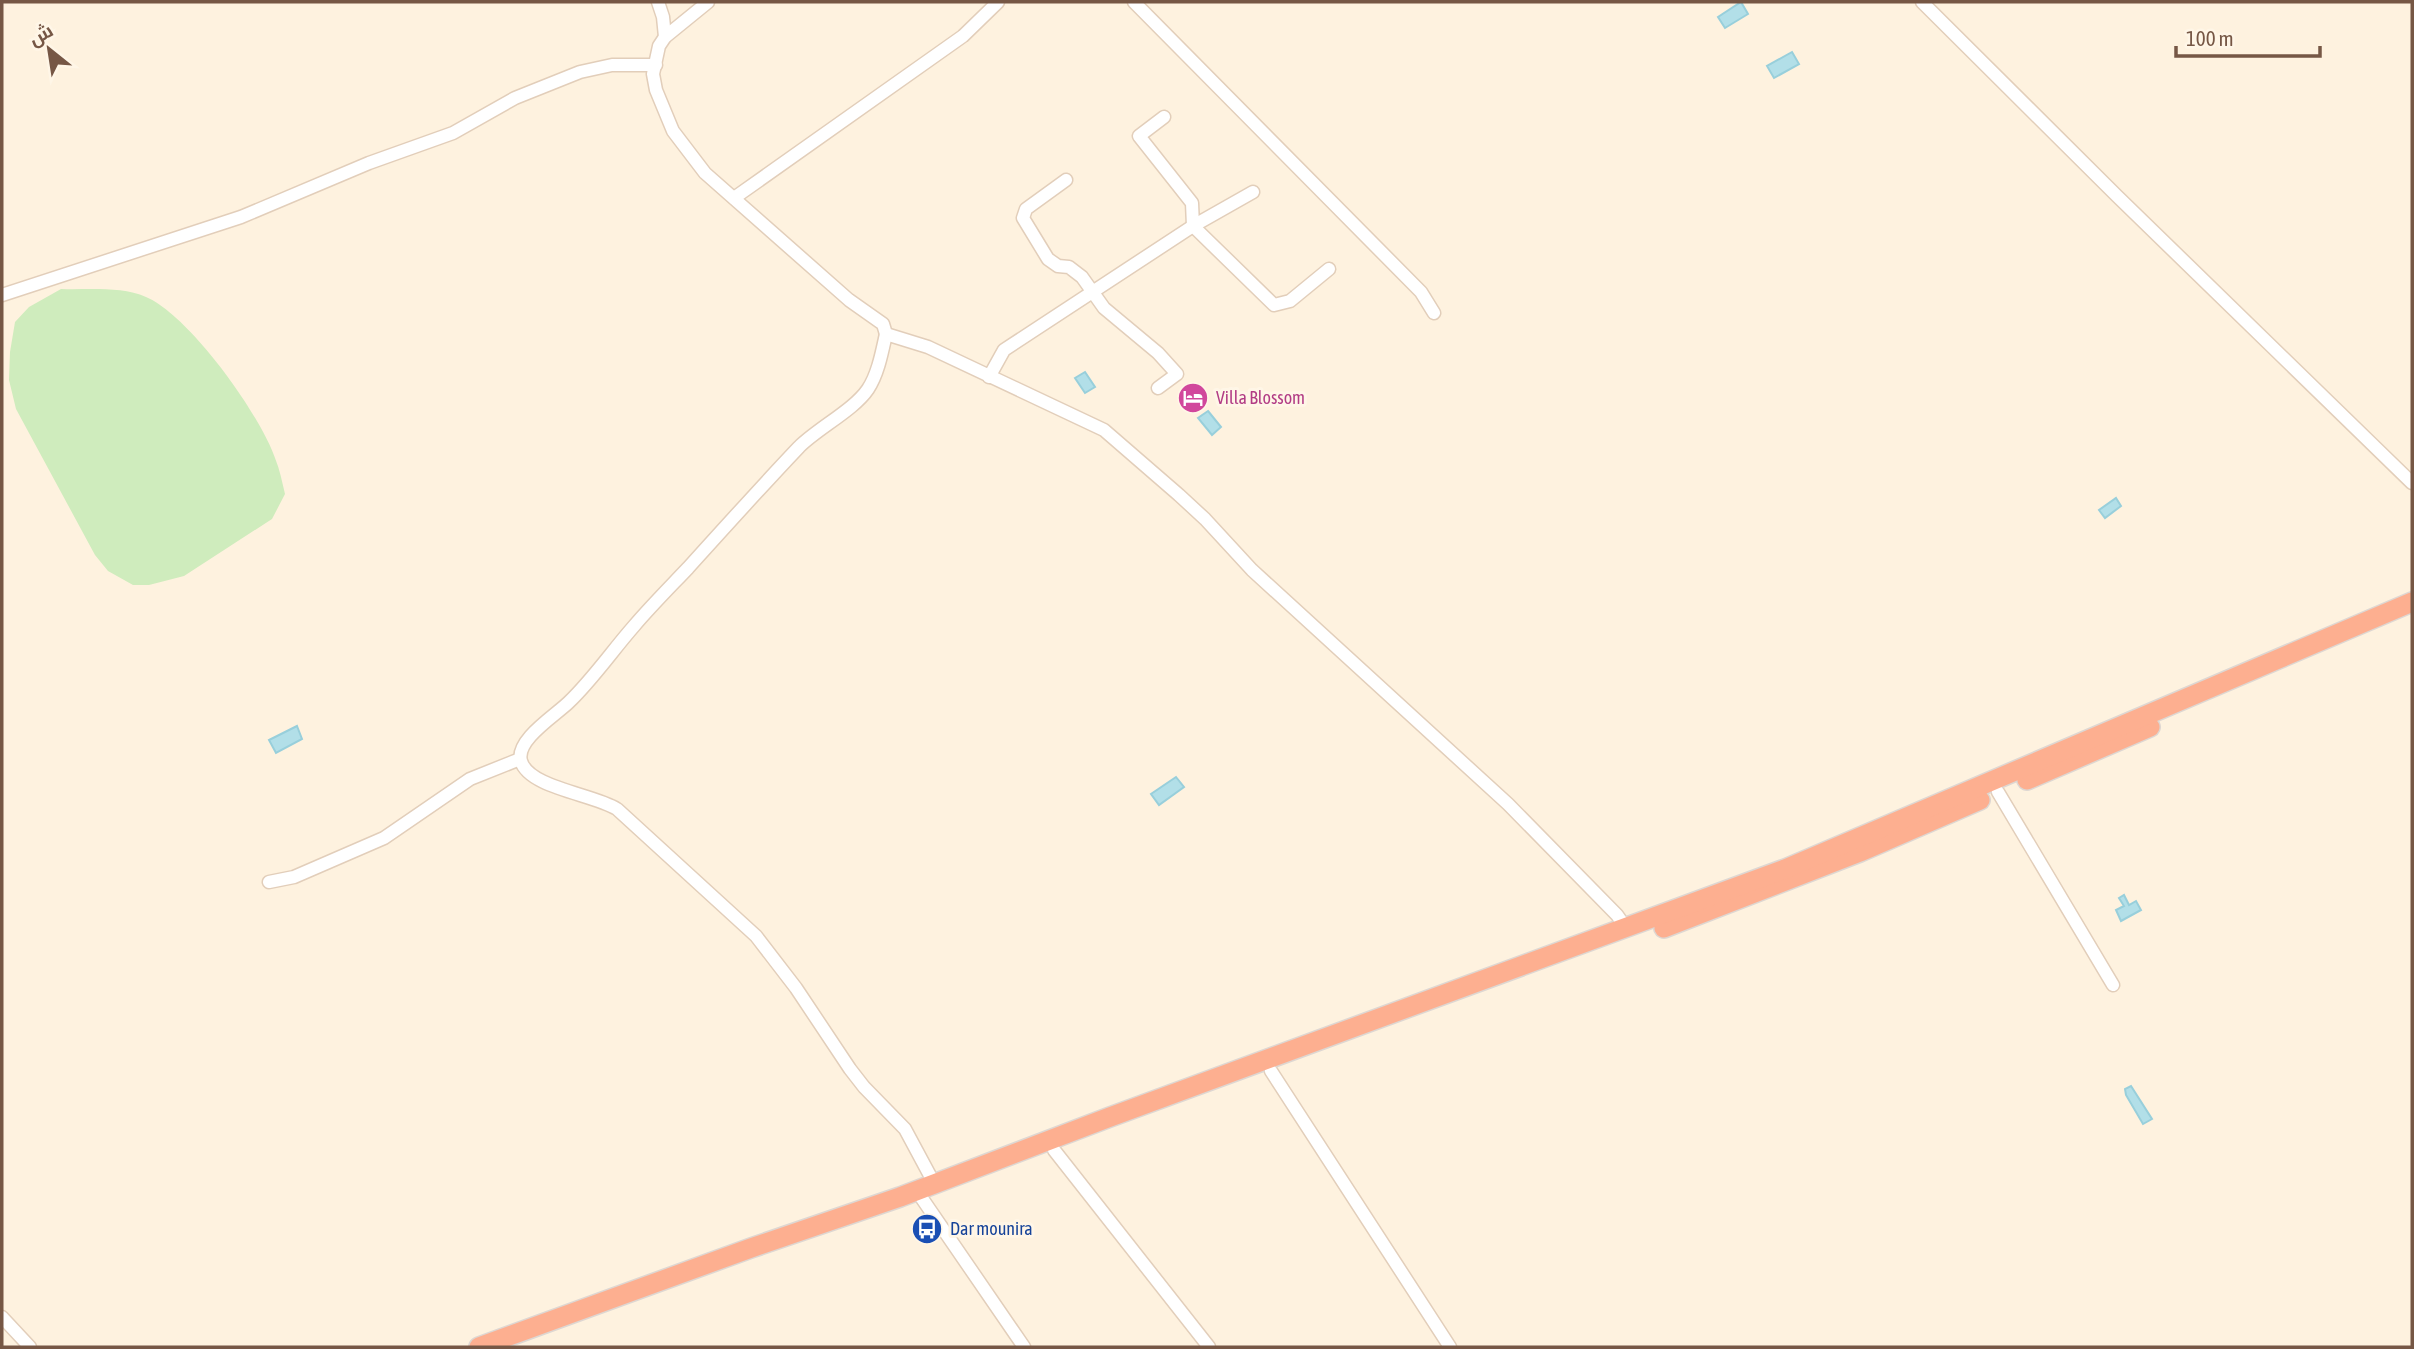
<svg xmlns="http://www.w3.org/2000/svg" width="2414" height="1349" font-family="'Asap Condensed',Cairo,sans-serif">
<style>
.green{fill:#cfecbd}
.water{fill:#b2dfe8;stroke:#98cfdb;stroke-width:2}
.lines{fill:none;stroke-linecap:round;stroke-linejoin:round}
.minor-casing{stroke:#e2ceba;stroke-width:15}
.highway-casing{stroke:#ded7d2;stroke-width:22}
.minor{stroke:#fff;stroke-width:12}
.highway{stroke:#fdaf90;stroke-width:19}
.labels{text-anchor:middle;stroke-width:6;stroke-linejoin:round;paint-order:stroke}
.hotel-label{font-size:18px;fill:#b23c85;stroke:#fff6e7;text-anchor:start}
.transit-label{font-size:18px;fill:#164399;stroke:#fff6e7;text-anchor:start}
</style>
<rect width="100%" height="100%" fill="#fef2df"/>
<path class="green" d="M61 289C88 290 121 286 146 297 189 315 260 414 275 458 280 470 282 482 285 494L272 519 184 576 149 585H133L108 571 95 555 16 409 9 380 10 352 15 322 29 307Z"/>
<g class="water">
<polygon points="1741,2 1748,14 1725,28 1718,17"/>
<polygon points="1792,52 1799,64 1774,78 1767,66"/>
<polygon points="1085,372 1095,387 1085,393 1075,378"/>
<polygon points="1208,411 1221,427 1212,435 1198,418"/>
<polygon points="2116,498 2121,506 2105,518 2099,510"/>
<polygon points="297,726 302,739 276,753 269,740"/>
<polygon points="1176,777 1184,787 1159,805 1151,794"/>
<polygon points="2124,895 2129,905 2136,901 2141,910 2121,921 2116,910 2124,906 2119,898"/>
<polygon points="2131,1086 2152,1119 2143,1124 2126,1095 2125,1089"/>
</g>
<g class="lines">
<g class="minor-casing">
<g id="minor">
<polyline points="658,2 663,17 665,37"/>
<polyline points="708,2 665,37 659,46 653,74 656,90 673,131 705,173 849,300 883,324 886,334 928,347 1104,430 1179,495 1205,519 1252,570 1508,804 1617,915 1626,928"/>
<polyline points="1134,2 1421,292 1434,313"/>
<polyline points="1922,2 2117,196 2412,483"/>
<polyline points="1164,117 1139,136 1192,203 1193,226 1274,305 1290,301 1329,269"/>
<polyline points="1066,180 1026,209 1023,218 1048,259 1058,266 1069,267 1082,277 1104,308 1158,353 1177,374 1158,388"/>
<polyline points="734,198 963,36 998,2"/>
<polyline points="2,295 241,217 369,163 453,133 515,98 580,72 612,65 656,65"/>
<path d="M886 334C882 352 878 374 868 389 854 410 818 428 799 447 761 487 725 527 688 568 670 587 651 606 634 626 612 651 593 679 569 702 556 715 515 740 521 761 529 788 593 794 617 809L756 936 796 988 850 1069 864 1087 905 1129 934 1183"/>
<polyline points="989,377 1004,350 1193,226 1253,192"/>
<polyline points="1998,792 2113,985"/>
<polyline points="269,882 294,877 384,838 470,779 520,759"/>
<polyline points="1271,1071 1450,1347"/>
<polyline points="1054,1150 1209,1347"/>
<polyline points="921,1197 1024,1347"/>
<polyline points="2,1317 30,1347"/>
</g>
</g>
<g class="highway-casing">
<g id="highway">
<polyline points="2027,780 2150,727"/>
<polyline points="1664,928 1860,852 1980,800"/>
<polyline points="479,1347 751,1248 900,1197 1110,1117 1785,869 2412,602"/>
</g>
</g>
<use href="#minor" class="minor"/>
<use href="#highway" class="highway"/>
</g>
<defs>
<g id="hotel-disc" transform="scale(1.575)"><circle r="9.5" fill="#d1479c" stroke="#fff6e7"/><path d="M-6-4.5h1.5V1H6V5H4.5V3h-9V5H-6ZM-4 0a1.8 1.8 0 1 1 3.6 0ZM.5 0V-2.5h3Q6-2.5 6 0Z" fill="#fff"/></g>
<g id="bus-disc" transform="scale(1.575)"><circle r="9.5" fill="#1a4fb4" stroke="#fff6e7"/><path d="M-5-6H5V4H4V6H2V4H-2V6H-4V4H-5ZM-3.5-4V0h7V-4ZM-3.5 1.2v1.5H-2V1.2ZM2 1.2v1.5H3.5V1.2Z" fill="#fff"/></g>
</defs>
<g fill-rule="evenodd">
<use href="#hotel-disc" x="1193" y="398"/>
<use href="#bus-disc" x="927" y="1229"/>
</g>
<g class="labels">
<g class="hotel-label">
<text x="1216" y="404">Villa Blossom</text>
</g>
<g class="transit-label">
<text x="950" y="1235">Dar mounira</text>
</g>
</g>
<rect width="2414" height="1349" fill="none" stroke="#765745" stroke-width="7"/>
<g transform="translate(49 49) rotate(330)" stroke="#fff6e7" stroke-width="5" paint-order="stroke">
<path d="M0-5L12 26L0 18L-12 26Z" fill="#765745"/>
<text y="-10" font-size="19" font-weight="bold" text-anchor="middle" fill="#765745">ش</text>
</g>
<path d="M2176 46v10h144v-10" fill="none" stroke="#765745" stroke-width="3.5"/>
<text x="2186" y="46" font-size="21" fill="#765745" stroke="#fff6e7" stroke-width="5" paint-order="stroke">100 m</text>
</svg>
